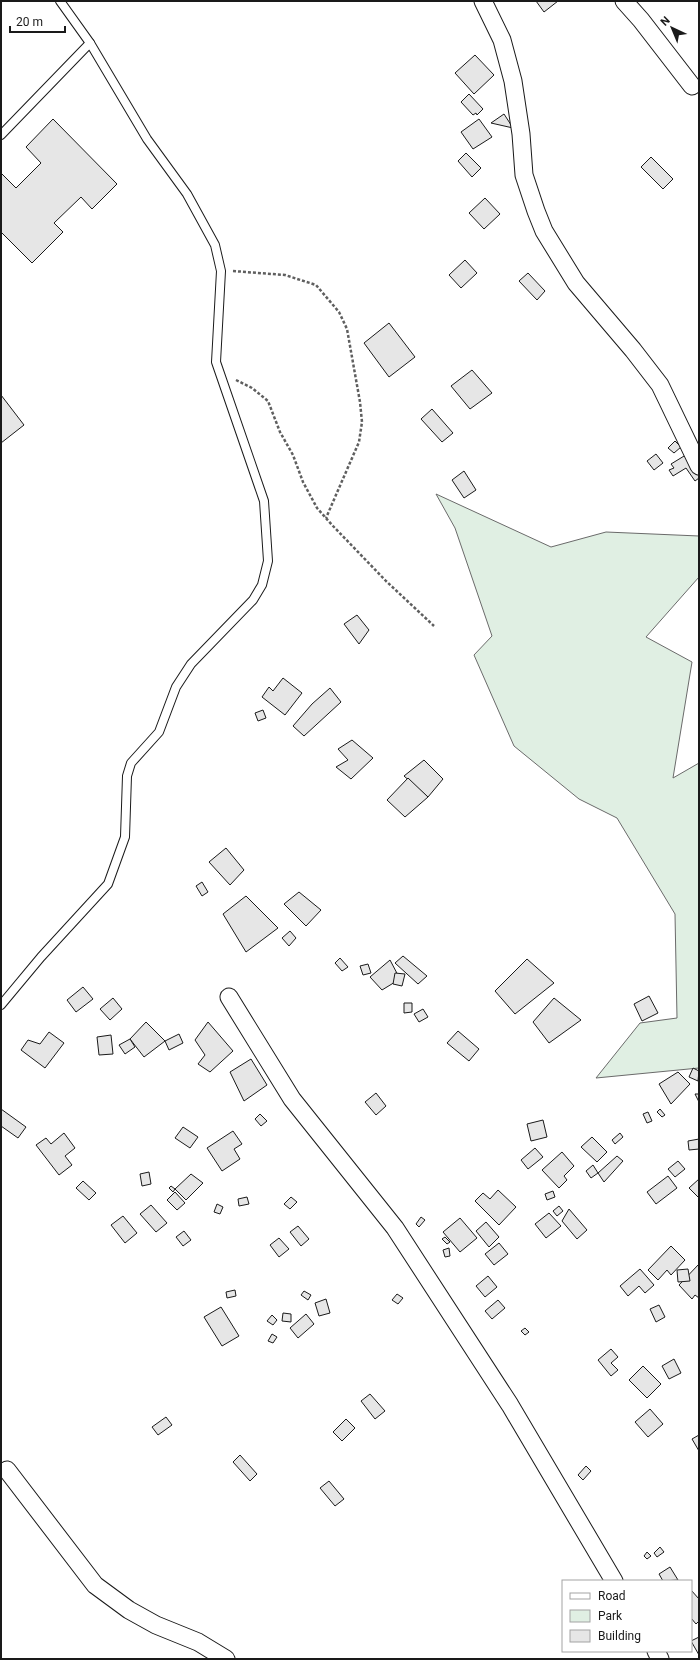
<svg xmlns="http://www.w3.org/2000/svg" width="700" height="1660" font-family="Roboto,sans-serif">
<style>
.green{fill:#e0efe3;stroke:#6a6a6a}
.building{fill:#e6e6e6;stroke:#1a1a1a}
.lines{fill:none;stroke-linecap:round;stroke-linejoin:round}
.service-casing{stroke:#1a1a1a;stroke-width:10}
.minor-casing{stroke:#1a1a1a;stroke-width:19}
.path{stroke:#5f5f5f;stroke-width:2.5;stroke-dasharray:3 2;stroke-linecap:butt}
.service{stroke:#fff;stroke-width:8}
.minor{stroke:#fff;stroke-width:17}
</style>
<rect width="100%" height="100%" fill="#fff"/>
<polygon class="green" points="436,494 551,547 606,532 699,536 699,577 646,637 692,662 673,778 699,763 699,1068 596,1078 640,1023 677,1018 675,914 617,818 579,799 514,746 474,655 492,636 455,528"/>
<g class="building">
<polygon points="536,1 558,1 544,12"/>
<polygon points="475,55 494,75 474,94 455,73"/>
<polygon points="469,94 483,109 477,115 476,113 473,115 461,102"/>
<polygon points="504,114 513,128 491,123"/>
<polygon points="53,119 117,184 92,209 81,197 54,223 63,232 32,263 1,232 1,173 16,188 41,163 26,147"/>
<polygon points="479,119 492,137 473,149 461,132"/>
<polygon points="466,153 481,168 472,177 458,161"/>
<polygon points="651,157 673,179 663,189 641,167"/>
<polygon points="485,198 500,214 484,229 469,213"/>
<polygon points="465,260 477,273 461,288 449,275"/>
<polygon points="528,273 545,291 537,300 519,281"/>
<polygon points="389,323 415,357 389,377 364,343"/>
<polygon points="472,370 492,393 470,409 451,386"/>
<polygon points="1,395 24,425 1,443"/>
<polygon points="432,409 453,433 442,442 421,419"/>
<polygon points="675,441 681,447 674,453 668,448"/>
<polygon points="689,453 699,468 699,478 695,481 686,468 673,476 669,470 674,468 671,464"/>
<polygon points="656,454 663,463 654,470 647,461"/>
<polygon points="464,471 476,490 464,498 452,480"/>
<polygon points="357,615 369,630 359,644 344,624"/>
<polygon points="283,678 302,693 285,715 262,697 269,687 273,691"/>
<polygon points="330,688 341,702 304,736 293,726 312,704"/>
<polygon points="263,710 266,718 258,721 255,713"/>
<polygon points="352,740 373,758 351,779 336,767 348,760 338,749"/>
<polygon points="424,760 443,779 428,797 404,776"/>
<polygon points="408,778 428,797 405,817 387,800"/>
<polygon points="226,848 244,870 230,885 209,862"/>
<polygon points="202,882 208,892 202,896 196,886"/>
<polygon points="299,892 321,910 306,926 284,904"/>
<polygon points="246,896 278,928 246,952 223,914"/>
<polygon points="290,931 296,938 289,946 282,938"/>
<polygon points="403,956 427,976 418,984 395,963"/>
<polygon points="340,958 348,967 342,971 335,963"/>
<polygon points="527,959 554,983 515,1014 495,991"/>
<polygon points="390,960 400,979 382,990 370,977"/>
<polygon points="368,964 371,973 363,975 360,966"/>
<polygon points="395,973 405,974 402,986 393,984"/>
<polygon points="83,987 93,999 76,1012 67,1000"/>
<polygon points="649,996 658,1013 642,1021 634,1004"/>
<polygon points="113,998 122,1009 110,1020 100,1009"/>
<polygon points="554,998 581,1020 549,1043 533,1022"/>
<polygon points="404,1003 412,1003 412,1012 404,1013"/>
<polygon points="423,1009 428,1017 419,1022 414,1014"/>
<polygon points="146,1022 165,1041 144,1057 130,1039"/>
<polygon points="208,1022 233,1051 210,1072 198,1064 205,1055 195,1040"/>
<polygon points="458,1031 479,1049 469,1061 447,1043"/>
<polygon points="49,1032 64,1043 45,1068 21,1050 28,1040 40,1044"/>
<polygon points="179,1034 183,1043 169,1050 165,1041"/>
<polygon points="111,1035 113,1054 99,1055 97,1037"/>
<polygon points="130,1039 135,1047 125,1054 119,1045"/>
<polygon points="251,1059 267,1085 244,1101 230,1072"/>
<polygon points="693,1068 699,1071 698,1081 689,1077"/>
<polygon points="678,1072 690,1084 671,1104 659,1084"/>
<polygon points="376,1093 386,1106 376,1115 365,1102"/>
<polygon points="695,1094 699,1094 699,1102"/>
<polygon points="1,1109 26,1127 18,1138 1,1126"/>
<polygon points="660,1109 665,1115 662,1117 657,1112"/>
<polygon points="648,1112 652,1121 647,1123 643,1114"/>
<polygon points="260,1114 267,1121 261,1126 255,1119"/>
<polygon points="543,1120 547,1137 531,1141 527,1124"/>
<polygon points="183,1127 198,1137 190,1148 175,1138"/>
<polygon points="233,1131 242,1144 234,1149 240,1159 222,1171 207,1148"/>
<polygon points="64,1133 75,1148 65,1156 72,1165 59,1175 36,1145 46,1138 51,1144"/>
<polygon points="620,1133 623,1137 615,1144 612,1140"/>
<polygon points="592,1137 607,1152 597,1162 581,1147"/>
<polygon points="699,1139 699,1149 689,1150 688,1141"/>
<polygon points="535,1148 543,1157 528,1169 521,1160"/>
<polygon points="562,1152 574,1166 564,1176 567,1180 559,1188 542,1170"/>
<polygon points="617,1156 623,1161 604,1182 598,1173"/>
<polygon points="678,1161 685,1169 675,1177 668,1169"/>
<polygon points="593,1165 598,1173 591,1178 586,1171"/>
<polygon points="149,1172 151,1184 142,1186 140,1174"/>
<polygon points="191,1174 203,1183 186,1200 175,1189"/>
<polygon points="668,1176 677,1188 656,1204 647,1192"/>
<polygon points="699,1179 699,1198 689,1188"/>
<polygon points="83,1181 96,1193 89,1200 76,1188"/>
<polygon points="171,1186 175,1189 173,1192 169,1188"/>
<polygon points="498,1190 516,1207 499,1225 475,1201 483,1193 490,1199"/>
<polygon points="553,1191 555,1197 547,1200 545,1194"/>
<polygon points="175,1192 185,1203 177,1210 167,1200"/>
<polygon points="247,1197 249,1204 239,1206 238,1199"/>
<polygon points="291,1197 297,1202 290,1209 284,1204"/>
<polygon points="217,1204 223,1207 220,1214 214,1212"/>
<polygon points="151,1205 167,1223 156,1232 140,1214"/>
<polygon points="559,1206 563,1211 557,1216 553,1211"/>
<polygon points="569,1209 587,1230 577,1239 562,1221"/>
<polygon points="549,1213 561,1226 546,1238 535,1224"/>
<polygon points="123,1216 137,1233 125,1243 111,1225"/>
<polygon points="421,1217 425,1220 419,1227 416,1224"/>
<polygon points="460,1218 477,1238 460,1252 443,1232"/>
<polygon points="486,1222 499,1237 489,1247 476,1231"/>
<polygon points="298,1226 309,1239 301,1246 290,1232"/>
<polygon points="184,1231 191,1240 183,1246 176,1237"/>
<polygon points="445,1237 450,1242 447,1244 442,1239"/>
<polygon points="279,1238 289,1249 279,1257 270,1245"/>
<polygon points="499,1243 508,1254 494,1265 485,1254"/>
<polygon points="671,1246 685,1260 671,1275 667,1270 658,1280 648,1270"/>
<polygon points="449,1248 450,1256 445,1257 443,1250"/>
<polygon points="699,1264 699,1298 695,1295 692,1299 679,1285"/>
<polygon points="640,1269 654,1285 645,1293 639,1286 628,1296 620,1286"/>
<polygon points="688,1269 690,1281 678,1282 677,1270"/>
<polygon points="488,1276 497,1287 485,1297 476,1286"/>
<polygon points="235,1290 236,1296 227,1298 226,1292"/>
<polygon points="304,1291 311,1295 308,1300 301,1295"/>
<polygon points="397,1294 403,1298 398,1304 392,1300"/>
<polygon points="326,1299 330,1313 319,1316 315,1303"/>
<polygon points="498,1300 505,1308 492,1319 485,1311"/>
<polygon points="659,1305 665,1317 656,1322 650,1309"/>
<polygon points="221,1307 239,1336 222,1346 204,1317"/>
<polygon points="283,1313 291,1314 291,1322 282,1321"/>
<polygon points="306,1314 314,1324 298,1338 290,1328"/>
<polygon points="272,1315 277,1320 273,1325 267,1321"/>
<polygon points="525,1328 529,1332 525,1335 521,1331"/>
<polygon points="272,1334 277,1337 273,1343 268,1341"/>
<polygon points="611,1349 618,1357 611,1363 618,1370 611,1376 598,1360"/>
<polygon points="674,1359 681,1373 669,1379 662,1366"/>
<polygon points="643,1366 661,1384 647,1398 629,1380"/>
<polygon points="370,1394 385,1411 375,1419 361,1401"/>
<polygon points="650,1409 663,1424 648,1437 635,1422"/>
<polygon points="166,1417 172,1425 158,1435 152,1427"/>
<polygon points="346,1419 355,1428 342,1441 333,1432"/>
<polygon points="699,1435 699,1451 692,1439"/>
<polygon points="240,1455 257,1474 250,1481 233,1462"/>
<polygon points="586,1466 591,1471 583,1480 578,1475"/>
<polygon points="329,1481 344,1499 335,1506 320,1488"/>
<polygon points="660,1547 664,1552 657,1557 654,1553"/>
<polygon points="647,1552 651,1556 647,1559 644,1556"/>
<polygon points="670,1567 678,1580 663,1581 659,1574"/>
<polygon points="691,1590 699,1599 699,1621 696,1624 691,1618"/>
<polygon points="699,1637 699,1655 691,1641"/>
</g>
<g class="lines">
<g class="service-casing">
<g id="service">
<polyline points="1,135 90,43"/>
<polyline points="1,1005 41,957 108,884 125,837 127,776 131,763 159,732 176,687 191,664 253,600 262,585 268,561 264,501 216,362 221,271 215,245 187,194 147,139 90,43 60,1"/>
</g>
</g>
<g class="minor-casing">
<g id="minor">
<polyline points="483,1 502,40 513,81 521,134 524,175 536,211 544,231 576,283 633,350 660,385 699,466"/>
<polyline points="624,1 641,20 692,86"/>
<polyline points="229,997 292,1099 395,1228 510,1405 614,1581"/>
<polyline points="7,1470 95,1585 129,1610 156,1625 198,1642 226,1659"/>
<polyline points="656,1651 660,1659"/>
</g>
</g>
<g class="path">
<polyline points="233,271 285,275 316,285 339,312 347,329 360,402 362,422 359,442 326,518"/>
<polyline points="236,380 252,388 268,401 280,432 293,455 303,482 317,508 333,526 386,581 434,626"/>
</g>
<use href="#service" class="service"/>
<use href="#minor" class="minor"/>
</g>
<rect width="700" height="1660" fill="none" stroke="#1a1a1a" stroke-width="4"/>
<rect x="562" y="1580" width="130" height="72" fill="#ffffff" stroke="#a3a3a3"/>
<rect x="570" y="1593" width="20" height="6" fill="#ffffff" stroke="#a3a3a3"/>
<text x="598" y="1600" font-size="12" fill="#1a1a1a">Road</text>
<rect x="570" y="1610" width="20" height="12" fill="#e0efe3" stroke="#a3a3a3"/>
<text x="598" y="1620" font-size="12" fill="#1a1a1a">Park</text>
<rect x="570" y="1630" width="20" height="12" fill="#e6e6e6" stroke="#a3a3a3"/>
<text x="598" y="1640" font-size="12" fill="#1a1a1a">Building</text>
<g transform="translate(672 28) rotate(316)" stroke="#ffffff" stroke-width="3" paint-order="stroke">
<path d="M0-3L7 15L0 10L-7 15Z" fill="#1a1a1a"/>
<text y="-6" font-size="11" font-weight="bold" text-anchor="middle" fill="#1a1a1a">N</text>
</g>
<path d="M10 26v6h55v-6" fill="none" stroke="#1a1a1a" stroke-width="2"/>
<text x="16" y="26" font-size="12" fill="#1a1a1a" stroke="#ffffff" stroke-width="3" paint-order="stroke">20 m</text>
</svg>
